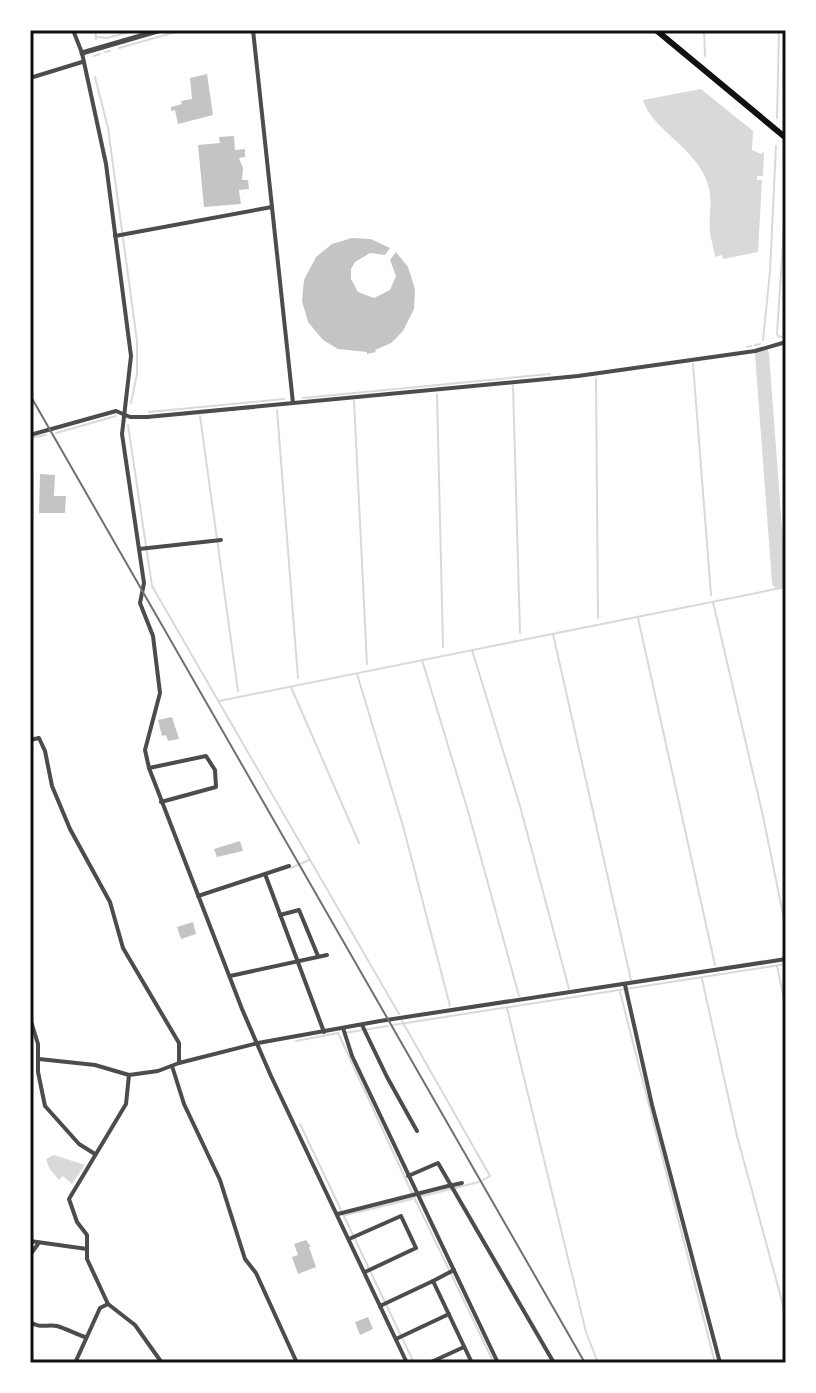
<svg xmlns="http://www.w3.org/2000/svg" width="816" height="1393" font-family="'PT Sans',sans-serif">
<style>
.water{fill:#d9d9d9}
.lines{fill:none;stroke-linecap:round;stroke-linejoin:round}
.stream{stroke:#d9d9d9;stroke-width:2}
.river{stroke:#d9d9d9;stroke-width:14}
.building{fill:#c4c4c4}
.minor{stroke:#4c4c4c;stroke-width:4}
.tertiary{stroke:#4c4c4c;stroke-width:5}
.primary{stroke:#111;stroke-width:6}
.rail{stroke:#707070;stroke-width:2}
.neatline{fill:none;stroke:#111;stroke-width:3}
</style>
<rect width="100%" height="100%" fill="#fff"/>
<g class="water">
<path d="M701 89 753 131 752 150 761 154 764 151 763 176H757V180H762L758 252 723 259 722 255 715 257C714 249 711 240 710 232 708 212 715 199 705 177 692 146 650 127 643 100Z"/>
<polygon points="54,1155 85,1165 72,1184 63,1176 59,1180 49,1168 46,1159"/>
</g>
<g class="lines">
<g class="stream">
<polyline points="95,30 96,39"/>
<polyline points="704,30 705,56"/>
<polyline points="96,37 107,38 137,30"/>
<polyline points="119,48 183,30"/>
<polyline points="105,52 110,51"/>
<polyline points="94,56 100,54"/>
<polyline points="95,77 108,128 137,341 137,374 131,403"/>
<polyline points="777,118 779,30"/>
<polyline points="786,196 777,334 779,337 786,336"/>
<polyline points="763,340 770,271 776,146"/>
<polyline points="755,345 760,344"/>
<polyline points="747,347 751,346"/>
<polyline points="693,364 711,595"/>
<polyline points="596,379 598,618"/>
<polyline points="513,386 520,633"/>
<polyline points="437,394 443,647"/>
<polyline points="303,398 550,374"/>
<polyline points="354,401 367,664"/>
<polyline points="277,410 298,678"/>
<polyline points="149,412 284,399"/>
<polyline points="200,416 238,691"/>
<polyline points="128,425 152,586 399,1014"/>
<polyline points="56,433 116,416"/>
<polyline points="30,438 46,435"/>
<polyline points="713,602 763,816 786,929"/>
<polyline points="638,618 715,965"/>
<polyline points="553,634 631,980"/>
<polyline points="472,650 520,806 569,989"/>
<polyline points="422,660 468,811 519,996"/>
<polyline points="357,674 403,826 450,1006"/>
<polyline points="291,687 359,843"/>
<polyline points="219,701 786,587"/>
<polyline points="291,868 309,860"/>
<polyline points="777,966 786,1009"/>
<polyline points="702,979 737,1136 786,1316"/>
<polyline points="620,992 715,1363"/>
<polyline points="507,1008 586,1332 598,1363"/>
<polyline points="402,1021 490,1176 483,1180"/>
<polyline points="393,1025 786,964"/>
<polyline points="338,1033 412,1193"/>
<polyline points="344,1033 388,1026"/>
<polyline points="296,1041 338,1033"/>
<polyline points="300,1124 414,1363"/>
<polyline points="414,1197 494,1363"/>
<polyline points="419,1197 479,1182"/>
<polyline points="346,1215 412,1199"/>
</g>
<polyline class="river" points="762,354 779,582"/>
</g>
<g class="building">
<polygon points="207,74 213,115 178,124 175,110 171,111 171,107 182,104 181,101 192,99 190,78"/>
<polygon points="234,136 235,150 245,149 245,157 239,158 243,168 242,180 248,180 249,189 239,190 241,204 204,207 198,145 220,143 219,137"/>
<polygon points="352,238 371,239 390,248 385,255 370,253 355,262 351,269 351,279 358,292 374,298 390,290 396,276 390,260 396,252 408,267 415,289 414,309 403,331 391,343 375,350 376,352 367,354 367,352 338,349 323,340 308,322 302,301 304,280 316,257 332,244"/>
<polygon points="40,474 55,475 54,496 66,496 65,513 39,513"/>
<polygon points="172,717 179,739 168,741 166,735 162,736 158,720"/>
<polygon points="240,841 243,851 217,857 214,849"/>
<polygon points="193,922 196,934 181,939 177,927"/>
<polygon points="306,1240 311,1247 309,1247 316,1267 298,1274 292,1257 298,1255 294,1244"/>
<polygon points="368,1317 373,1329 360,1335 355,1322"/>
</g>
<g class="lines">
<g class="minor">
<polyline points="73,30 82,53 106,164 131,356 122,434 144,583 140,603 153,636 160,693 145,750 149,768 242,1009 271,1076 407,1363"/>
<polyline points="253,30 293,403"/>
<polyline points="30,78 82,62"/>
<polyline points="115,236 272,207"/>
<polyline points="30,435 116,411 130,417 147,417 578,376 755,351 786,342"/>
<polyline points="139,549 221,540"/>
<polyline points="30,740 39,738 45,751 52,786 70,829 110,902 123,948 179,1043 179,1063"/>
<polyline points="149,768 206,756 215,770 216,787 161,802"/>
<polyline points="265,874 324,1032"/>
<polyline points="198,896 289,866"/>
<polyline points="280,915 299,910 318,956"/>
<polyline points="230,976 327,955"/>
<polyline points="625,985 652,1105 720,1363"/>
<polyline points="30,1018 38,1044 38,1072 45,1106 79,1144 95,1154"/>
<polyline points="362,1025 387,1077 417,1131"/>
<polyline points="343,1028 352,1056 498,1363"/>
<polyline points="39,1059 95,1065 129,1075"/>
<polyline points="172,1066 184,1104 220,1180 245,1259 256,1273 297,1363"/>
<polyline points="408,1176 438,1163 554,1363"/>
<polyline points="453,1185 462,1183"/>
<polyline points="338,1214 452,1185"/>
<polyline points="349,1239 401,1216 416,1248 365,1272"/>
<polyline points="30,1241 87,1249"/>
<polyline points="30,1255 38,1244"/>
<polyline points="433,1281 454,1270"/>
<polyline points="380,1306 433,1281 472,1363"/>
<path d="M30 1322C40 1329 47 1324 57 1326 67 1329 76 1334 85 1337"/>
<polyline points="396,1339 449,1314"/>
<polyline points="75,1363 100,1308 108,1304"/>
<polyline points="162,1363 135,1325 108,1304 87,1259 87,1235 77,1222 69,1199 126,1104 129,1075 158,1071 179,1063 258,1043 380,1021 786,959"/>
<polyline points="429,1363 464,1347"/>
</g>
<polyline class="tertiary" points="82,53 161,30"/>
<polyline class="primary" points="656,30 786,138"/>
<polyline class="rail" points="30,395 585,1363"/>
</g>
<rect width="816" height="1393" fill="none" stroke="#ffffff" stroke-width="64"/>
<rect x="32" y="32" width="752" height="1329" class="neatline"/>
</svg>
